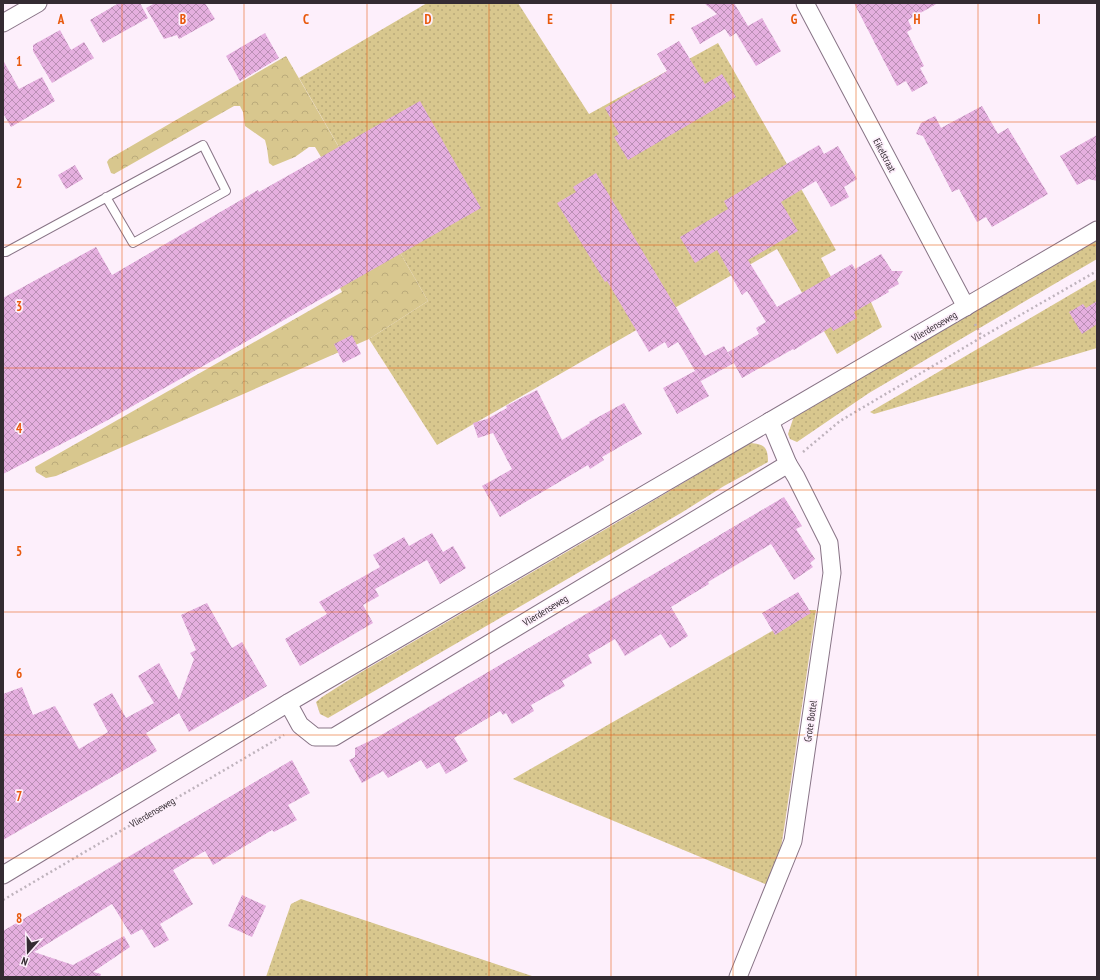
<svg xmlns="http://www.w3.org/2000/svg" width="1100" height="980" font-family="'PT Sans Narrow',sans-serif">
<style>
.grass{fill:url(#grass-dots)}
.forest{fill:url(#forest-crowns)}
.building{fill:url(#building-cross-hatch)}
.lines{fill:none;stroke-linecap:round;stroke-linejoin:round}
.lane-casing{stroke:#887486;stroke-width:10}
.street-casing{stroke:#887486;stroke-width:19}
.path{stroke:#bfb3bd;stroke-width:2.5;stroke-dasharray:2 3;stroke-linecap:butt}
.lane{stroke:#fff;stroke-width:8}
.street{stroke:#fff;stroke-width:17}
.grid{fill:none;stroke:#e8590c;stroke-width:1;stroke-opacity:0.55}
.labels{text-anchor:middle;stroke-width:3.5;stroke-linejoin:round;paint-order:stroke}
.street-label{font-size:10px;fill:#342b32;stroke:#fdeffb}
.grid-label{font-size:13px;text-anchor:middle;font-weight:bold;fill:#e8590c;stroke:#fdeffb;stroke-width:3.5;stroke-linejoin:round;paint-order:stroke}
</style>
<defs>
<pattern id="grass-dots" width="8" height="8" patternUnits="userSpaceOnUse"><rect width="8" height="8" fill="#d8c78e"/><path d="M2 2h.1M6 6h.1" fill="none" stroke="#baab7b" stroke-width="1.8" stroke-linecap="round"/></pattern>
<pattern id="forest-crowns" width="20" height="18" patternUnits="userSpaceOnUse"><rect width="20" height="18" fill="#d8c78e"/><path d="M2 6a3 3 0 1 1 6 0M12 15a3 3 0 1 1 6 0" fill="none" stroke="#baab7b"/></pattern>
<pattern id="building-cross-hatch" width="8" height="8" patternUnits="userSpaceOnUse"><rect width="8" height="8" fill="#e5afdf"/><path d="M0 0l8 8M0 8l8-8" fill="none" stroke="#ba8fb5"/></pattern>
</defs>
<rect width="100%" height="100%" fill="#fdeffb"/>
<g class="grass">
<polygon points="427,3 518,3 589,114 718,43 836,250 821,258 836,286 867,293 882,327 837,354 777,249 437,445 369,339 428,301 299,78"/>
<polygon points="1097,239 1097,259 869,393 797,442 790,439 788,434 794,416"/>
<polygon points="1097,279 1097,348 874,414 870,412"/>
<path d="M750 443C764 444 768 447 768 462L724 486 681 513 328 718 320 714 316 702 322 697 358 674 616 523Z"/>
<polygon points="809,610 816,610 784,829 778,866 770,886 513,779"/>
<polygon points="301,899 535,977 266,977 291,904"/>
</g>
<polygon class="forest" points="286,56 428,301 369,339 56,476 46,478 36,472 35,467 342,292 331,268 362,225 315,147 309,147 295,157 273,166 269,163 267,148 265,140 245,126 243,112 240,106 234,106 114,174 111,173 107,162 109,159"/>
<g class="building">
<polygon points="119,3 140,3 148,18 103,43 90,20"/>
<polygon points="155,3 205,3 215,19 179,39 177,35 164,39 146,8"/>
<polygon points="704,3 734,3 748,26 762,18 781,51 756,66 736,33 730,37 725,29 700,44 691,28 717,14"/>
<polygon points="854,3 938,3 908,20 912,29 907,32 924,66 920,68 928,83 912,92 906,81 897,86"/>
<polygon points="60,30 71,50 84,42 94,58 52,83 33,51 33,45"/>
<polygon points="265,33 279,58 240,81 226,56"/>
<polygon points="679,41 705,84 722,74 736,97 628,160 614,137 619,134 605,108 667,71 657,54"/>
<polygon points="3,60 19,89 42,77 55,101 11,127 3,113"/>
<polygon points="420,101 481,208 108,420 3,474 3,298 96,247 112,275 258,190 259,192"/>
<polygon points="982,106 998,134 1008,128 1048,194 992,227 986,217 977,222 959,189 952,192 923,136 916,134 921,123 935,116 941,128"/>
<polygon points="1097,135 1097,181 1089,179 1077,185 1060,156"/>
<polygon points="819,145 824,154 838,146 857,179 844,187 849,197 831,207 816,181 781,202 798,231 748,260 777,307 852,264 855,269 881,254 892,271 903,271 897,280 899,284 888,290 889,292 854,312 857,318 833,331 831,327 794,350 793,349 742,378 728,352 759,334 756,328 766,322 747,291 742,295 717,250 695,263 680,237 728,209 724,201"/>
<polygon points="75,165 83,179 66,189 58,175"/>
<polygon points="596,173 705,356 724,346 734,363 701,381 678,342 668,348 665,342 649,352 607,281 605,282 557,203 576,192 573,187"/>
<polygon points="1097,301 1097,324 1082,334 1069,312 1083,304 1086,308"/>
<polygon points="352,335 361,354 343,363 334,344"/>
<polygon points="695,371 709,396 677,414 663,388"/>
<polygon points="537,390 562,440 590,423 589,422 624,403 642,434 602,457 604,460 590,469 588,465 500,517 482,486 512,469 493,433 478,438 473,423 487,419 507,408 506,406"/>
<polygon points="784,497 802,526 796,529 815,559 810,563 813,567 794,580 771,544 708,582 709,584 671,607 688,636 670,648 661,634 625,656 615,639 588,655 592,663 562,681 565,686 531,705 534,711 512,724 506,713 503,715 500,711 454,738 468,761 446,774 439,762 427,769 421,760 388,778 383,771 362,783 349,760 355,757 355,748 378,737"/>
<polygon points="432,533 443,552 453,546 466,568 440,584 427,560 375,589 379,596 363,605 373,623 300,666 285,639 327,614 319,602 380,567 373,555 404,537 409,546"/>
<polygon points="798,592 811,613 775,635 762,613"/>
<polygon points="207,603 232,648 242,642 267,686 189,732 179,713 146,733 157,751 3,840 3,694 22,687 33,715 55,706 79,749 108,732 93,704 112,693 126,718 154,703 138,676 159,663 179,700 194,659 190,653 196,650 181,615"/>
<polygon points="292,760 310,793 288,805 297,820 274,832 272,830 213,865 205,851 173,870 193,904 160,924 169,940 154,948 142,929 131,935 112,904 34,952 73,965 124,936 130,947 93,972 101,974 100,977 3,977 3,931"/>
<polygon points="242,895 266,906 252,937 228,926"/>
</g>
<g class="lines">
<g class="lane-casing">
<polyline id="lane" points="3,252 6,252 203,145 226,191 133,243 106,197"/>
</g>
<g class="street-casing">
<g id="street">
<polyline points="805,3 966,307"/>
<polyline points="3,23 38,3"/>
<polyline points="288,703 300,725 315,737 334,737 788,464"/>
<polyline points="3,875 288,703 1097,230"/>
<polyline points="738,977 793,841 832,573 829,543 796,477 788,464 770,421"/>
</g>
</g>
<g class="path">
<polyline points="975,324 982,337"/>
<polyline points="803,452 840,421 982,337 1097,271"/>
<polyline points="3,900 284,735"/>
</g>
<use href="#lane" class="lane"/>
<use href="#street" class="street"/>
</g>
<path class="grid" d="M122 3V977M244 3V977M367 3V977M489 3V977M611 3V977M733 3V977M856 3V977M978 3V977M3 122H1097M3 245H1097M3 368H1097M3 490H1097M3 612H1097M3 735H1097M3 858H1097"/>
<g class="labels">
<g class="street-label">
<text transform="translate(885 155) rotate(62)" y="4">Eikelstraat</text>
<text transform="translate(934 326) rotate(-30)" y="4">Vlierdenseweg</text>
<text transform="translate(545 610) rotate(-31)" y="4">Vlierdenseweg</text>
<text transform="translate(810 721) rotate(-82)" y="4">Grote Bottel</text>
<text transform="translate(152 812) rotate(-30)" y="4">Vlierdenseweg</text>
</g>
</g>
<g class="grid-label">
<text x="61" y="24">A</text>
<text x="183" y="24">B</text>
<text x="306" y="24">C</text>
<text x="428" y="24">D</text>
<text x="550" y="24">E</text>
<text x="672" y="24">F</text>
<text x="794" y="24">G</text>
<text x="917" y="24">H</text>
<text x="1039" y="24">I</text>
<text x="19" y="66">1</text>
<text x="19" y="188">2</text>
<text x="19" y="311">3</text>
<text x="19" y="433">4</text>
<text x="19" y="556">5</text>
<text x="19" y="678">6</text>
<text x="19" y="801">7</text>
<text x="19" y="923">8</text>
</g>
<rect width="1100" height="980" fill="none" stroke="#342b32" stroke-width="8"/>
<g transform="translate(28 952) rotate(200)" stroke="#fdeffb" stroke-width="3" paint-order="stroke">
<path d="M0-3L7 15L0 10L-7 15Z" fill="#342b32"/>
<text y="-6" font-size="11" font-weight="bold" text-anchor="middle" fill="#342b32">N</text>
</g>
</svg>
